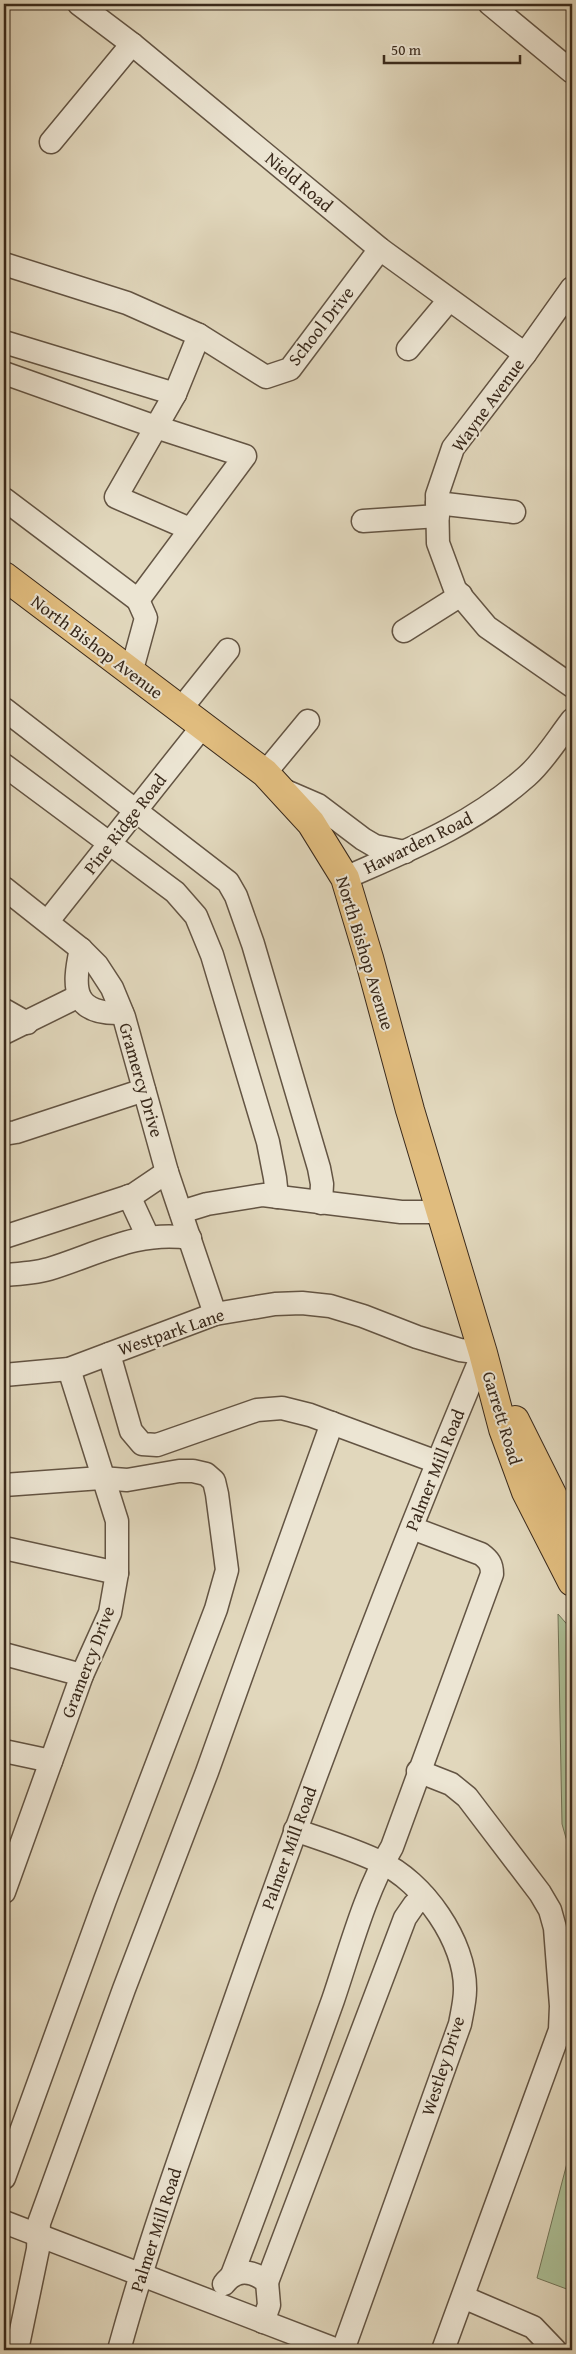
<svg xmlns="http://www.w3.org/2000/svg" width="576" height="2354" font-family="'Gentium Book Plus',serif">
<style>
.green{fill:#acbf96;stroke:#727458}
.lines{fill:none;stroke-linecap:round;stroke-linejoin:round}
.minor-casing{stroke:#635443;stroke-width:25}
.major-casing{stroke:#39291b;stroke-width:30}
.minor{stroke:#ece5d3;stroke-width:22}
.major{stroke:#e0bc7e;stroke-width:28}
.labels{text-anchor:middle;stroke-width:4;stroke-linejoin:round;paint-order:stroke}
.street-label{font-size:18px;fill:#39291b;stroke:#ece5d3}
</style>
<rect width="100%" height="100%" fill="#e1d7bc"/>
<filter id="stains"><feTurbulence type="fractalNoise" baseFrequency=".004" numOctaves="4"/><feColorMatrix values="0 0 0 0 .2 0 0 0 0 .09 0 0 0 0 .02 0 0 0 .5 -.17"/></filter>
<radialGradient id="worn" r=".72"><stop offset=".6" stop-color="#630" stop-opacity="0"/><stop offset="1" stop-color="#630" stop-opacity=".3"/></radialGradient>
<g class="green">
<polygon points="558,1614 572,1630 572,1859 562,1824"/>
<polygon points="572,2144 572,2291 537,2278"/>
</g>
<g class="lines">
<g class="minor-casing">
<g id="minor">
<polyline points="79,4 132,44 380,249 525,354"/>
<polyline points="490,4 572,72"/>
<polyline points="51,142 132,44"/>
<polyline points="4,264 127,303 199,335 266,377 290,369 380,249"/>
<polyline points="572,288 525,354 453,448 437,495 438,543 455,589 487,627 572,686"/>
<polyline points="4,342 175,394"/>
<polyline points="408,349 449,300"/>
<polyline points="4,373 156,427 245,456 138,600 4,499"/>
<polyline points="437,503 514,512"/>
<polyline points="363,521 438,516"/>
<polyline points="190,529 116,497 175,394 199,335"/>
<polyline points="404,631 461,595"/>
<polyline points="131,673 146,618 138,600"/>
<polyline points="4,709 228,882 236,896 253,944 319,1168 322,1184 321,1203"/>
<polyline points="180,710 228,650"/>
<polyline points="4,765 175,892 196,916 212,955 268,1142 275,1178 277,1197"/>
<polyline points="265,773 308,721"/>
<polyline points="281,789 318,805 363,839 375,846 405,852"/>
<path d="M345 878C411 849 472 825 527 776 544 761 558 738 572 720"/>
<polyline points="4,888 81,949 97,965 112,988 124,1017 167,1172 215,1314"/>
<polyline points="48,921 202,727"/>
<path d="M81 949C72 989 73 1015 122 1013"/>
<polyline points="4,1010 27,1023"/>
<polyline points="4,1033 79,996"/>
<polyline points="4,1134 16,1132 144,1090"/>
<polyline points="129,1196 148,1237"/>
<polyline points="181,1212 207,1204 263,1195 401,1212 440,1212"/>
<polyline points="4,1237 133,1195 167,1172"/>
<path d="M4 1275C19 1274 35 1273 49 1269 98 1254 137 1230 190 1238"/>
<polyline points="109,1354 131,1431 142,1444 157,1445 257,1410 282,1408 310,1415 437,1462"/>
<path d="M4 1375 69 1369 215 1314 275 1304 302 1303 330 1306 363 1316 417 1337 460 1350 483 1353C392 1568 310 1786 233 2006 193 2120 151 2233 119 2350"/>
<polyline points="4,1485 101,1478 127,1480 179,1471 193,1471 206,1474 214,1481 217,1494 227,1570 216,1609 105,1900 4,2178"/>
<polyline points="4,1548 117,1573"/>
<polyline points="4,1654 82,1675"/>
<polyline points="4,1751 51,1761"/>
<polyline points="418,1771 451,1784 467,1797 540,1893 550,1910 555,1928 561,2006 560,2030 443,2350"/>
<path d="M295 1830C323 1840 353 1849 380 1862 423 1881 466 1942 465 1990 465 2001 462 2013 460 2024L343 2350"/>
<polyline points="4,1892 82,1675 110,1613 117,1573 117,1521 69,1369"/>
<polyline points="4,2222 337,2350"/>
<path d="M232 2275C267 2184 300 2092 333 2000 350 1950 365 1892 392 1847L492 1574C492 1564 489 1560 481 1554L412 1528"/>
<polyline points="267,2282 405,1918 414,1905 424,1896"/>
<path d="M224 2284C236 2268 252 2270 267 2282L269 2305 263 2322"/>
<polyline points="463,2297 533,2327 555,2350"/>
<polyline points="17,2350 38,2249 39,2223 124,1989 207,1772 332,1423"/>
</g>
</g>
<g class="major-casing">
<g id="major">
<polyline points="4,576 265,773 311,823 345,878 369,958 410,1110 483,1353 503,1429 526,1492 572,1582"/>
<polyline points="515,1420 572,1534"/>
</g>
</g>
<use href="#minor" class="minor"/>
<use href="#major" class="major"/>
</g>
<g class="labels">
<g class="street-label">
<text transform="translate(299 182) rotate(40)" y="6">Nield Road</text>
<text transform="translate(321 326) rotate(-52)" y="6">School Drive</text>
<text transform="translate(488 405) rotate(-54)" y="6">Wayne Avenue</text>
<text transform="translate(97 647) rotate(37)" y="6">North Bishop Avenue</text>
<text transform="translate(125 824) rotate(-52)" y="6">Pine Ridge Road</text>
<text transform="translate(418 843) rotate(-26)" y="6">Hawarden Road</text>
<text transform="translate(365 953) rotate(73)" y="6">North Bishop Avenue</text>
<text transform="translate(141 1080) rotate(74)" y="6">Gramercy Drive</text>
<text transform="translate(171 1332) rotate(-19)" y="6">Westpark Lane</text>
<text transform="translate(502 1418) rotate(73)" y="6">Garrett Road</text>
<text transform="translate(435 1470) rotate(-68)" y="6">Palmer Mill Road</text>
<text transform="translate(88 1662) rotate(-69)" y="6">Gramercy Drive</text>
<text transform="translate(289 1848) rotate(-70)" y="6">Palmer Mill Road</text>
<text transform="translate(443 2066) rotate(-72)" y="6">Westley Drive</text>
<text transform="translate(156 2230) rotate(-72)" y="6">Palmer Mill Road</text>
</g>
</g>
<rect width="576" height="2354" fill="none" stroke="#e1d7bc" stroke-width="20"/>
<rect x="5" y="5" width="566" height="2344" fill="none" stroke="#39291b" stroke-width="2.5"/>
<rect x="10" y="10" width="556" height="2334" fill="none" stroke="#39291b"/>
<path d="M384 55v8h136v-8" fill="none" stroke="#39291b" stroke-width="2.5"/>
<text x="391" y="55" font-size="15" fill="#39291b" stroke="#ece5d3" stroke-width="4" paint-order="stroke">50 m</text>
<rect width="100%" height="100%" filter="url(#stains)"/>
<rect width="100%" height="100%" fill="url(#worn)"/>
</svg>
